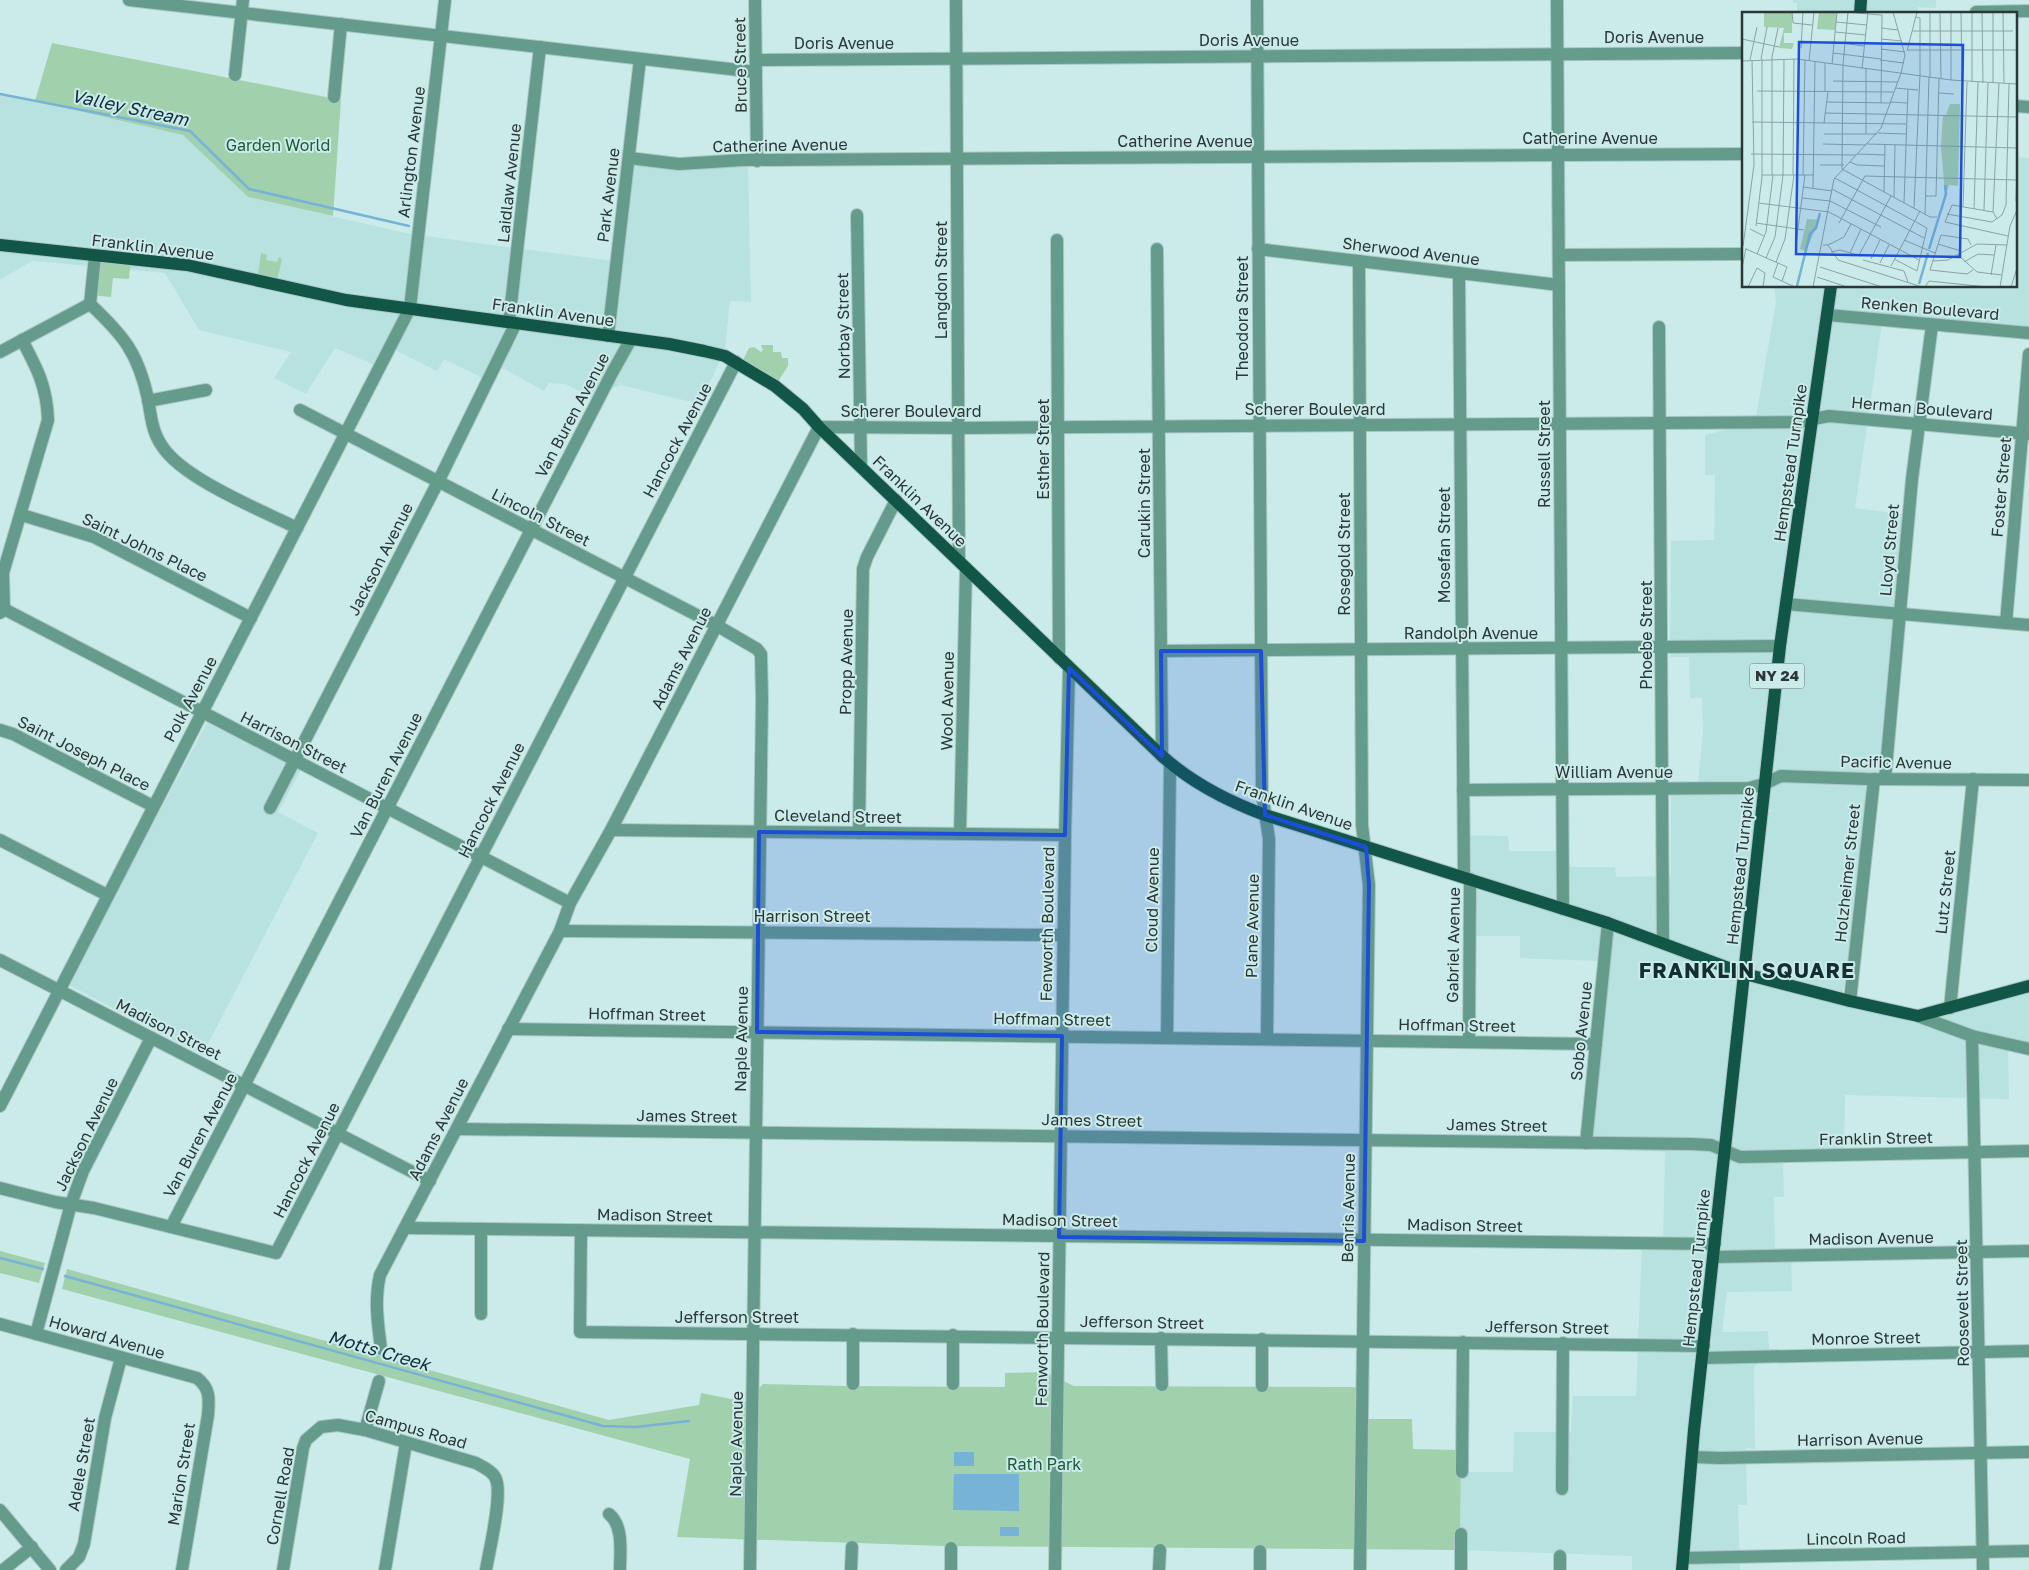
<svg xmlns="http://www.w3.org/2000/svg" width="2029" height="1570" font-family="'Golos Text',sans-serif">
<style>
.built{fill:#b7e2e0}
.green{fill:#a1d0ad}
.water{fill:#76b3d6}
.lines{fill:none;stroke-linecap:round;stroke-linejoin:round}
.stream{stroke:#76b3d6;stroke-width:2.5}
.minor-casing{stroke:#abc7c6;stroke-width:14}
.major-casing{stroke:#abc7c6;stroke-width:14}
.minor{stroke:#659b8b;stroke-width:12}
.major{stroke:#115646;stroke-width:12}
.marked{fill:#1d4ed8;fill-opacity:0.2;stroke:#1d4ed8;stroke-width:4;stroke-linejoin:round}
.labels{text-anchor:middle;stroke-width:4;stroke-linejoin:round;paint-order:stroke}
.shield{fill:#cbebea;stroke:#5a6d6c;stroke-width:1}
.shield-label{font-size:15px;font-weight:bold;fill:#2a3736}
.street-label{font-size:16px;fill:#2a3736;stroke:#cbebea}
.park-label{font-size:16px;fill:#1e5b35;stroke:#cbebea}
.water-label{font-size:18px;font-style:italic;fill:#112e3d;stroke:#cbebea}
.district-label{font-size:21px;font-weight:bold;letter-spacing:1px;fill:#132f2f;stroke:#cbebea}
.inset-river{fill:none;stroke:#76b3d6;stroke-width:2.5}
.inset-road{fill:none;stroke:#8ba3a2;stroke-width:1}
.view{fill:#1d4ed8;fill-opacity:0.15;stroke:#1d4ed8;stroke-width:2.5}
.inset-edge{fill:none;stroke:#2a3736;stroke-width:2.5}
</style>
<rect width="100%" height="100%" fill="#cbebea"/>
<g class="built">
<polygon points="1793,0 1936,0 1936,8 1918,7 1917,14 1797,14 1797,3 1793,3"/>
<polygon points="0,93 183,135 248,197 410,234 614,261 632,162 748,167 751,302 730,301 725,349 700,404 620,385 593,398 565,384 549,383 544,391 503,368 485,379 444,359 437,371 389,347 379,367 335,348 306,394 274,378 291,352 199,330 165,273 32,261 0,280"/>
<polygon points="2015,157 2029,158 2029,334 1882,323 1855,508 1902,514 1879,770 1843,992 1923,1016 2029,988 2029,1052 2008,1047 2009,1099 1845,1095 1844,1148 1783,1150 1784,1197 1774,1197 1775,1248 1791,1248 1792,1291 1727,1292 1722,1332 1768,1331 1769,1349 1754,1368 1755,1449 1746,1448 1747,1505 1738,1505 1740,1570 1632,1570 1632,1556 1460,1550 1461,1472 1513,1472 1514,1432 1571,1432 1573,1396 1636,1396 1642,1244 1663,1244 1665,1152 1581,1148 1600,961 1520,958 1520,936 1471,936 1462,835 1508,836 1509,851 1558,851 1572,867 1615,867 1616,877 1671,876 1671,794 1697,793 1703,731 1702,698 1690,698 1689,657 1670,657 1671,541 1714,540 1715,475 1705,475 1705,435 1755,422 1776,302 1774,286 2015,286"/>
<polygon points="207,723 302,768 278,812 318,833 202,1055 67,984"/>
</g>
<g class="green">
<polygon points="52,43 341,100 333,216 248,197 183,135 35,101"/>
<polygon points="261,253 267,255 266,260 277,262 279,257 282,259 276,285 257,281"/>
<polygon points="95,256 131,259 129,279 113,278 111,297 91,295"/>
<polygon points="761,345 773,345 773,352 781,352 782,358 788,358 788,366 775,386 741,364 749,348 754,347 761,352 763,350"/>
<polygon points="0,1251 45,1263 39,1283 0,1273"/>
<polygon points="67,1269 609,1420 699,1405 701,1393 746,1402 763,1384 846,1386 1005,1387 1005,1373 1045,1372 1074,1386 1356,1387 1355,1419 1412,1419 1413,1449 1461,1450 1460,1550 944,1546 677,1537 690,1459 62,1289"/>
</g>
<g class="water">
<rect x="954" y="1452" width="20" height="14"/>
<polygon points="954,1474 1019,1474 1019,1511 953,1510"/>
<rect x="1000" y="1527" width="19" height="9"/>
</g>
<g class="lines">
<g class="stream">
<polyline points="0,94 190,131 249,189 409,226"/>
<polyline points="0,1258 43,1269"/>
<polyline points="65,1276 603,1426 636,1427 689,1421"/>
</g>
<g class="minor-casing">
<g id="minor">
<polyline points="129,0 756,72"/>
<polyline points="755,0 757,161"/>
<polyline points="956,0 959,560"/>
<polyline points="1257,0 1262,793 1269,839 1267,1038"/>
<polyline points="1557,0 1563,909"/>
<polyline points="1976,12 2029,11"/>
<polyline points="756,60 1743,53"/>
<polyline points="235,75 243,0"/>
<polyline points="334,97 341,24"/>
<polyline points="2015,106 2029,107"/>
<polyline points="629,158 679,164 743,160 1743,154"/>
<polyline points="857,215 861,467"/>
<polyline points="1057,240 1059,658"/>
<polyline points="1157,249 1162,756"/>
<polyline points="1258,249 1559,285"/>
<polyline points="1559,255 1743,254"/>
<polyline points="1359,261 1362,825 1369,885 1360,1570"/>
<polyline points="1459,273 1464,877"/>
<path d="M90 304C124 336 138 353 148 399 151 416 152 432 162 446 183 479 261 510 297 528"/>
<polyline points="1828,315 2029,333"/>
<polyline points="509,322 540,47"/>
<polyline points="1659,327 1663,943"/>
<polyline points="608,336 640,59"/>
<polyline points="0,352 90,304 95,256"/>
<polyline points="148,401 206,390"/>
<polyline points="300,410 716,625 757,649 761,654 762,699 750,1570"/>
<polyline points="22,515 94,537 251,618"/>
<polyline points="1786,604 2029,625"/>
<polyline points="4,609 570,903"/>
<path d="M0 613 4 609 3 573 48 420C47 387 37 368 22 340"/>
<polyline points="2006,623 2029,354"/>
<polyline points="1161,651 1780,646"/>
<polyline points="0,730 13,734 153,806"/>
<polyline points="1885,779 1912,479 1932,325"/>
<polyline points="1463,790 1749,788 1764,784 1781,776 1866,779 2029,780"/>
<polyline points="270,808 438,482 516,323"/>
<polyline points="611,830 1065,835"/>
<polyline points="859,833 863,569 867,557 896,500"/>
<polyline points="960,834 966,568"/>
<polyline points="0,840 107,895"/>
<polyline points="560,931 1063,935"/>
<polyline points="0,960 430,1181"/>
<polyline points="1850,1001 1874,779"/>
<polyline points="1950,1008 1973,779"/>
<polyline points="1918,1016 1972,1036 2029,1049"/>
<polyline points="508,1029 1596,1044"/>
<polyline points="1972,1036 1983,1570"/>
<polyline points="1167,1037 1170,764"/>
<polyline points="1469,1041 1470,879"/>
<polyline points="0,1106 410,308 445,0"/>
<polyline points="457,1129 1691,1144 1711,1145 1740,1157 2029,1151"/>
<polyline points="1586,1143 1608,923"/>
<polyline points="0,1188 55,1202 94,1208 276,1253 736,362"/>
<polyline points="171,1227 612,373 631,339"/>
<polyline points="406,1228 1715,1244"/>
<polyline points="581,1230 580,1332 1704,1346"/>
<polyline points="1713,1257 2029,1251"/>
<polyline points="481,1314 481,1229"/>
<path d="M0 1324 197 1378C211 1389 209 1400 208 1415L182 1570"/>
<polyline points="36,1334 71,1204 83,1171 151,1038"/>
<polyline points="853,1334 853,1384"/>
<polyline points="1161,1338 1162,1385"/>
<path d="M381 1349C378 1324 374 1301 380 1275L560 931 570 903 611 830 819 427 959 428 1798 422 1829 416 2029 434"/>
<polyline points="1703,1358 2029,1351"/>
<polyline points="953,1384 953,1335"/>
<polyline points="1262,1386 1262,1339"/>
<polyline points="365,1430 379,1381"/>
<polyline points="1692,1457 1720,1458 2029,1452"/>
<polyline points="1462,1472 1463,1342"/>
<polyline points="1562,1489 1563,1343"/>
<polyline points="0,1510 50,1570"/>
<path d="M609 1514C624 1526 620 1553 620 1570"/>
<polyline points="1683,1558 2029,1551"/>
<polyline points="3,1570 32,1547"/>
<polyline points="66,1570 79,1557 84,1544 105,1418 121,1358"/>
<path d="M283 1570 303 1448 306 1440 321 1427 338 1425 365 1430 476 1463C483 1467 491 1470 495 1477 504 1492 489 1551 486 1570"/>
<polyline points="385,1570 406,1443"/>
<polyline points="851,1570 852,1547"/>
<polyline points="951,1570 951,1548"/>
<polyline points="1055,1570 1065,835 1069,668"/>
<polyline points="1159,1570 1160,1550"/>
<polyline points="1260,1570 1260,1551"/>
<polyline points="1461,1570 1461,1534"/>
<polyline points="1560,1570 1560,1556"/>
</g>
</g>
<g class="major-casing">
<g id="major">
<polyline points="1860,14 1861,0"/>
<path d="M0 245 187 265 346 300 669 344 704 351 725 356 775 386 803 409 819 427 1162 756C1192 783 1227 801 1265 815L1608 923 1745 974 1850 1001 1918 1016 2029 986"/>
<polyline points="1682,1570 1694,1430 1780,646 1831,286"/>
</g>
</g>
<use href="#minor" class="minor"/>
<use href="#major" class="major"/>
</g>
<path class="marked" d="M1161 651H1261L1265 815 1366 847 1369 885 1364 1241 1059 1237 1062 1036 757 1032 759 832 1065 835 1069 668 1162 756Z"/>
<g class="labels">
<rect class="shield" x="1749.5" y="663.5" width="55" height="25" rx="4"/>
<g class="shield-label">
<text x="1777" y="681">NY 24</text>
</g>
<g class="street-label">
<text x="1654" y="43">Doris Avenue</text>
<text x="1249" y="46">Doris Avenue</text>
<text x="844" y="49">Doris Avenue</text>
<text transform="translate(740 65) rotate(-91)" y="6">Bruce Street</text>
<text x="1590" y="144">Catherine Avenue</text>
<text x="1185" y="147">Catherine Avenue</text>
<text transform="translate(780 145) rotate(-1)" y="6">Catherine Avenue</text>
<text transform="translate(411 152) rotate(-83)" y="6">Arlington Avenue</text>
<text transform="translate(509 183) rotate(-84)" y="6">Laidlaw Avenue</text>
<text transform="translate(608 195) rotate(-83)" y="6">Park Avenue</text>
<text transform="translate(153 247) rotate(7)" y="6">Franklin Avenue</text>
<text transform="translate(1411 251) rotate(7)" y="6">Sherwood Avenue</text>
<text transform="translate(941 280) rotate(-90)" y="6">Langdon Street</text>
<text transform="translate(1930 308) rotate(5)" y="6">Renken Boulevard</text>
<text transform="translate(553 312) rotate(8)" y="6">Franklin Avenue</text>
<text transform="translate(1242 318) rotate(-90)" y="6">Theodora Street</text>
<text transform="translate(843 326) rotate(-91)" y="6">Norbay Street</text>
<text transform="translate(1922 408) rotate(5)" y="6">Herman Boulevard</text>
<text x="1315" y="415">Scherer Boulevard</text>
<text x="911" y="417">Scherer Boulevard</text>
<text transform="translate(572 415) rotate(-62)" y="6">Van Buren Avenue</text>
<text transform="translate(677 440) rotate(-62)" y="6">Hancock Avenue</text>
<text transform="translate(1043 449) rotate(-90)" y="6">Esther Street</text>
<text transform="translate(1544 454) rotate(-90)" y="6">Russell Street</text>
<text transform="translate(1790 463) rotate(-82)" y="6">Hempstead Turnpike</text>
<text transform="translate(2001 487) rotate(-85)" y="6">Foster Street</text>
<text transform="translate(920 501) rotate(44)" y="6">Franklin Avenue</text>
<text transform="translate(1144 503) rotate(-90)" y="6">Carukin Street</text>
<text transform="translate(541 517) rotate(27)" y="6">Lincoln Street</text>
<text transform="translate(1444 545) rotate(-90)" y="6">Mosefan Street</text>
<text transform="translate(145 547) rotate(26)" y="6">Saint Johns Place</text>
<text transform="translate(1889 550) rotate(-85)" y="6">Lloyd Street</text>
<text transform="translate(1344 554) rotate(-90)" y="6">Rosegold Street</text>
<text transform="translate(380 559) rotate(-63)" y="6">Jackson Avenue</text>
<text x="1471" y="639">Randolph Avenue</text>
<text transform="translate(1646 635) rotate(-90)" y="6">Phoebe Street</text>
<text transform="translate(681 658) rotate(-63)" y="6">Adams Avenue</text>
<text transform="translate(846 662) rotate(-89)" y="6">Propp Avenue</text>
<text transform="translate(190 699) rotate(-62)" y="6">Polk Avenue</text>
<text transform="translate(947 701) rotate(-89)" y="6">Wool Avenue</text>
<text transform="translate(294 742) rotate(27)" y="6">Harrison Street</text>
<text transform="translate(84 753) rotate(27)" y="6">Saint Joseph Place</text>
<text transform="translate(1896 762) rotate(1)" y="6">Pacific Avenue</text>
<text x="1614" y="778">William Avenue</text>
<text transform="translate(386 775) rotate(-63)" y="6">Van Buren Avenue</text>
<text transform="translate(491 800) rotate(-63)" y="6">Hancock Avenue</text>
<text transform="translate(1294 805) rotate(19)" y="6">Franklin Avenue</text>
<text transform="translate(838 816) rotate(1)" y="6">Cleveland Street</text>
<text transform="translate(1740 866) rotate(-84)" y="6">Hempstead Turnpike</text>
<text transform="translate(1847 873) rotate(-84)" y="6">Holzheimer Street</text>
<text transform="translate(1945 892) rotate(-84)" y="6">Lutz Street</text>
<text transform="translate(1152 900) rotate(-89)" y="6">Cloud Avenue</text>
<text x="812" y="922">Harrison Street</text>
<text transform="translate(1047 924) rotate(-89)" y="6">Fenworth Boulevard</text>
<text transform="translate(1252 926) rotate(-89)" y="6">Plane Avenue</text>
<text transform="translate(1453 945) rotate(-89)" y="6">Gabriel Avenue</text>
<text transform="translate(647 1014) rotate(1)" y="6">Hoffman Street</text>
<text transform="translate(1052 1019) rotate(1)" y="6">Hoffman Street</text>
<text transform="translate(1457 1025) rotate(1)" y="6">Hoffman Street</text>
<text transform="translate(169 1029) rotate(27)" y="6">Madison Street</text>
<text transform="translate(1581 1031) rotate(-84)" y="6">Sobo Avenue</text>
<text transform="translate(741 1039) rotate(-89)" y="6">Naple Avenue</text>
<text transform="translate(687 1116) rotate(1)" y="6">James Street</text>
<text transform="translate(1092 1120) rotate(1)" y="6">James Street</text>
<text transform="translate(1497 1125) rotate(1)" y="6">James Street</text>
<text transform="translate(438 1129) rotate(-63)" y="6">Adams Avenue</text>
<text transform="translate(86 1134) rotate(-64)" y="6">Jackson Avenue</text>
<text transform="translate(200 1135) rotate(-62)" y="6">Van Buren Avenue</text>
<text transform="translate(1876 1138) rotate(-1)" y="6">Franklin Street</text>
<text transform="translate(306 1160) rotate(-63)" y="6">Hancock Avenue</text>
<text transform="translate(1348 1208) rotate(-89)" y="6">Benris Avenue</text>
<text transform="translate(655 1215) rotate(1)" y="6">Madison Street</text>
<text transform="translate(1060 1220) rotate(1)" y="6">Madison Street</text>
<text transform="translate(1465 1225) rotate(1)" y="6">Madison Street</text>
<text transform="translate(1871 1238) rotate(-1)" y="6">Madison Avenue</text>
<text transform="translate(1696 1268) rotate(-84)" y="6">Hempstead Turnpike</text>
<text transform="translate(1962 1303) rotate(-91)" y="6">Roosevelt Street</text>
<text x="737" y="1323">Jefferson Street</text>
<text transform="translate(1142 1322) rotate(1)" y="6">Jefferson Street</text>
<text transform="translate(1547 1327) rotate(1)" y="6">Jefferson Street</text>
<text transform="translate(1042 1329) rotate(-89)" y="6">Fenworth Boulevard</text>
<text transform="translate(107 1337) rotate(16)" y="6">Howard Avenue</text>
<text transform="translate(1866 1338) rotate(-1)" y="6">Monroe Street</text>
<text transform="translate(416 1429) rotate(16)" y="6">Campus Road</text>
<text transform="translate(1860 1439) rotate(-1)" y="6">Harrison Avenue</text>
<text transform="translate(736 1444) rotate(-89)" y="6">Naple Avenue</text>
<text transform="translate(81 1464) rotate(-80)" y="6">Adele Street</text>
<text transform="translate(181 1474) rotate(-81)" y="6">Marion Street</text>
<text transform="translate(280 1496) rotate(-80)" y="6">Cornell Road</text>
<text transform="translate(1856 1538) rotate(-1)" y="6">Lincoln Road</text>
</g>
<g class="park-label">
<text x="278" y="151">Garden World</text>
<text x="1044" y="1470">Rath Park</text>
</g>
<g class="water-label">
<text transform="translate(130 108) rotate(12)" y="6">Valley Stream</text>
<text transform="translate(379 1351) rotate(16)" y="6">Motts Creek</text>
</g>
<g class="district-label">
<text x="1747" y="978">FRANKLIN SQUARE</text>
</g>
</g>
<g transform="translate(1742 12)">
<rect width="275" height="275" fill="#cbebea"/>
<path d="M22 0H50V21H42V31H52L50 37 37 36 42 16 22 15ZM77 0H95L93 18 75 17ZM208 92H218L216 174 207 173 188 238 203 181 199 135 201 103H204ZM65 207 77 208 64 239 58 237Z" fill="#a1d0ad"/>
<path class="inset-river" d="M187 237 204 182 203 173M177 272 186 241M55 274 68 222 74 216 78 201"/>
<path class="inset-road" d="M50 0 51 11 70 13M106 0 101 52 100 157 188 205H195M106 0 126 2M188 0V65M198 0 199 67M209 0V68M219 0 220 69M230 0V70M240 0 241 71M251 0V71M261 0 262 71M126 2 140 3 139 91M94 10 125 13M139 16 156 18M170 19H271M93 20 124 23M0 27 37 35M139 27 160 29M92 30 122 34M59 36 61 0M139 37 163 40M166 38H275M165 39 175 0M91 41 139 47M19 47 25 15M8 48 15 15M138 48 162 51M0 49 55 47 209 68 275 72M67 49 72 0M90 52 95 0M120 57 126 0M91 69 155 70M153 76 176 78M15 79 151 80M83 80V51M197 81 212 82M85 90 148 91M148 90 165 91M83 101 275 105M10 110 164 112M82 111 86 80M136 121 164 122M82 122H135M124 122V57M81 132 124 133M125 132 275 136M9 142 114 143M115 142 143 143M108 150 115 153 142 154M78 153H102M20 163H72M30 163V45L36 16M41 163 42 47M51 163 52 47M61 163 63 48M93 166 185 216 175 259 152 247M61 175 90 179M71 177 73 49M90 177 182 226M142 180 143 132M183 184H194L197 66M152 185 153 133M60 186 88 189M88 189 139 215M274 189 275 159M17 191 87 200 177 248M162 191 166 77M221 195 225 70M172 196 178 62V6L174 5M232 197 236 70M242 198 246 71M251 200 210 193 203 210 266 224M183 202 187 65M205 202 250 210 260 203 264 193 267 72M255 207 251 200 257 71M14 211 62 218M97 211 123 164 275 168M14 214 20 165V47M8 217 22 224M162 228 193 241M54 232 63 163M196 232 219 239M81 233H86L96 248 180 275M86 233 102 225 109 212M229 233 226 227 199 223 188 258 225 262 231 258M1 234 12 153 10 48M4 237 45 255 40 269M89 240 98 238 119 244M108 241 119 217M15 242 24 220 31 163M215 242 235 260 260 263M117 243 149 184M24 246 33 225 41 163M129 247 138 228M121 248 162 259 166 270M191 249 206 248 235 232 265 233M34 250 43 227 52 163M222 250 236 242 252 243M36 251 31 265 53 275M138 251 147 233M149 254 178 199M78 255 140 275M0 256 4 236M249 263 254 233M75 265 105 275M6 275 15 256 23 261 21 275M71 275 92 167 139 116 159 61 163 43 151 0M183 275 187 269 245 275M258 275 268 214 275 198M269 275 275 256"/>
<path class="view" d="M57 30 221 33 218 245 54 242Z"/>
<rect width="275" height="275" class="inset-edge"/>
</g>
</svg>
